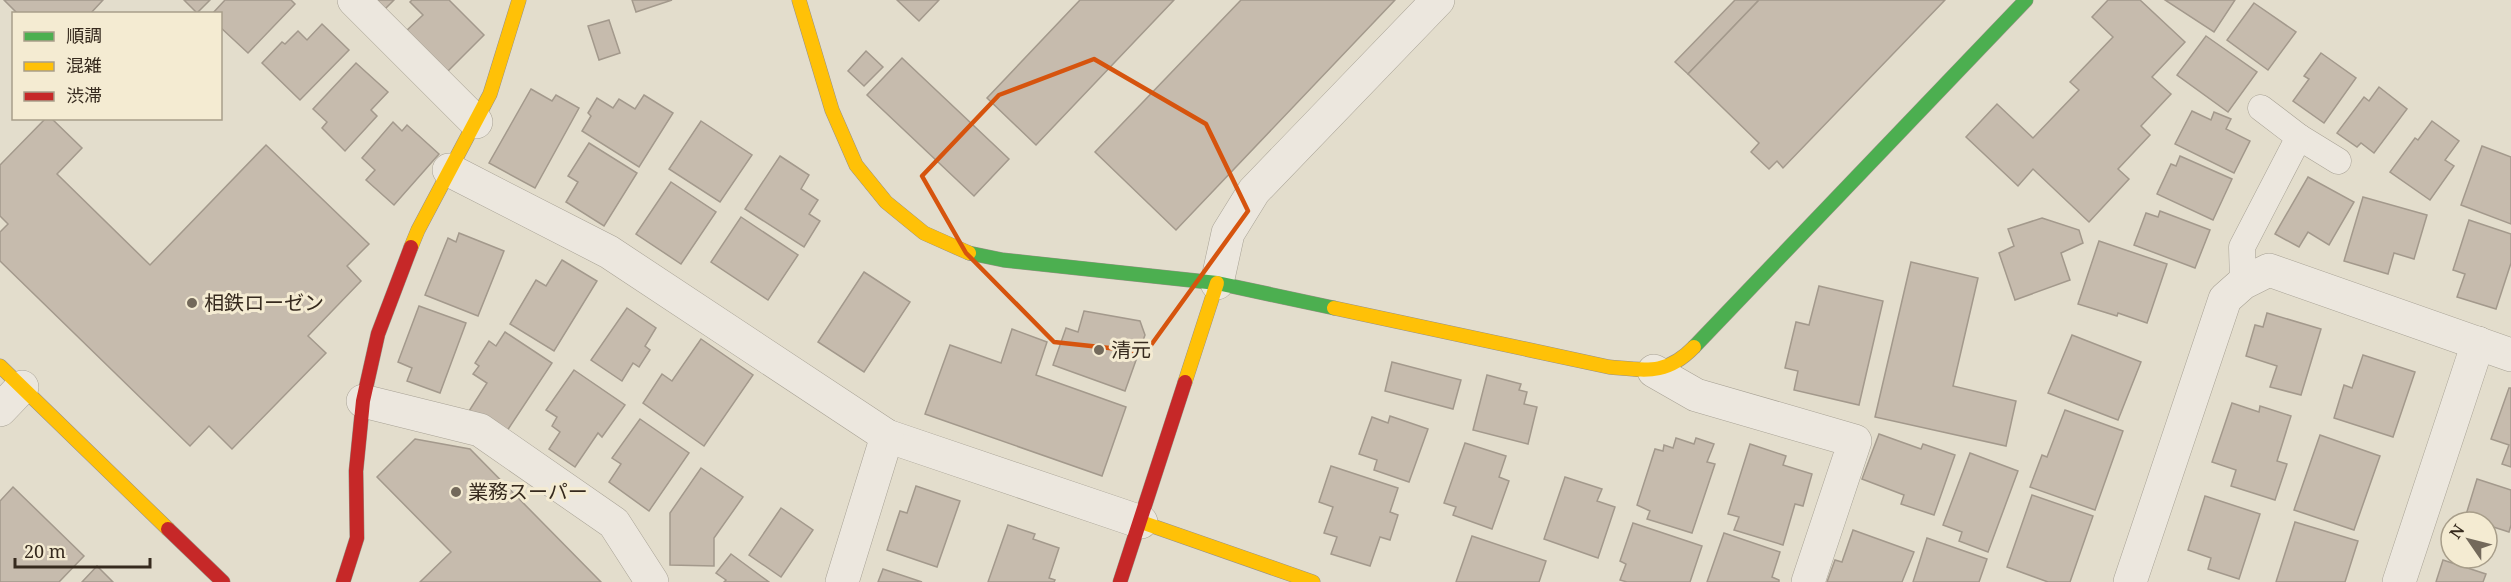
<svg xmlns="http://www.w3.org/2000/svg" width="2511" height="582" font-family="'Noto Serif','Noto Sans JP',serif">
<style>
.building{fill:#c6bbad;stroke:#a3998c;stroke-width:1.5}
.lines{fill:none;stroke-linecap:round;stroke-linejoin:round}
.lane-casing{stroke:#a8a295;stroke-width:27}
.street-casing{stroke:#a8a295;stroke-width:34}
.fast-casing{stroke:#989186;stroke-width:15}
.slow-casing{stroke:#989186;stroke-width:15}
.jam-casing{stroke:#989186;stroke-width:15}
.lane{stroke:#ece7de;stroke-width:26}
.street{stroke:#ece7de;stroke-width:33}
.fast{stroke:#4caf50;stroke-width:14}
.slow{stroke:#ffc107;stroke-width:14}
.jam{stroke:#c62828;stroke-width:14}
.marked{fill:none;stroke:#d6540e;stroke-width:4.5;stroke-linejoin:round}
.poi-dot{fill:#73695b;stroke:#f4ebd2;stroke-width:2}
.labels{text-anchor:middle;stroke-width:6;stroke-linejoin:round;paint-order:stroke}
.poi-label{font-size:20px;fill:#362a1e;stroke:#f4ebd2;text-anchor:start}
</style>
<rect width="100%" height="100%" fill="#e3ddcc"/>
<g class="building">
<polygon points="4,0 103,0 90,14 18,14"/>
<polygon points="184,0 210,0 197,13"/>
<polygon points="225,0 291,0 295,4 248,53 220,27 220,14 212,14"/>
<polygon points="369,0 394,0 381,13"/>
<polygon points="412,0 449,0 484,35 446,73 405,32 423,15 410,2"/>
<polygon points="632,0 672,0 636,12"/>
<polygon points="897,0 939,0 919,21"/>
<polygon points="1080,0 1174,0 1036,145 987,98"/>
<polygon points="1241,0 1395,0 1176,230 1095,152"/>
<polygon points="1735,0 1759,0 1688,74 1675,62"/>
<polygon points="1759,0 1945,0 1783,168 1777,161 1769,169 1751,152 1759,143 1688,74"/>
<polygon points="2108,0 2140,0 2185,42 2152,77 2171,94 2141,126 2150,135 2118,169 2129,179 2089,222 2033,169 2018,186 1966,137 1997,104 2033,138 2079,90 2070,82 2113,37 2092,17"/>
<polygon points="2165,0 2235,0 2214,32"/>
<polygon points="2254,3 2296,32 2268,70 2227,40"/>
<polygon points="609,20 620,53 599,60 588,26"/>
<polygon points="322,24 349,50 300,100 262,63 282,42 285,44 298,31 307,40"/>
<polygon points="2206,36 2257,72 2228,112 2177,75"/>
<polygon points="866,51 883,67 864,86 848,71"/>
<polygon points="2321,53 2356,78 2324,123 2293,101 2309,79 2304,76"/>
<polygon points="902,58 1009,159 974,196 867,95"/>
<polygon points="356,63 388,92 371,110 377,116 345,151 322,128 327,122 313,109"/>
<polygon points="2379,87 2407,109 2374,153 2361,143 2357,147 2337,133 2364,97 2369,101"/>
<polygon points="531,89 552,101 556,95 579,108 535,188 489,163"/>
<polygon points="644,95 673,113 639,167 582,131 591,116 588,113 597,98 613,108 619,99 635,109"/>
<polygon points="2192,111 2211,120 2214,112 2231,119 2226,129 2250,141 2234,173 2175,144"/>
<polygon points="46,118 51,118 82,148 57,174 150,265 266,145 369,244 347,266 361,281 308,336 326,353 232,449 209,426 190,446 0,261 0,232 8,224 0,216 0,165"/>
<polygon points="701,121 752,155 720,202 669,169"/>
<polygon points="2432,121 2459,141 2445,160 2454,166 2430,200 2390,172 2415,138 2418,140"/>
<polygon points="393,122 402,131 407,125 439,154 394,205 366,180 375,170 362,158"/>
<polygon points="589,143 637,173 604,226 566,202 578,182 568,176"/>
<polygon points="2482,146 2511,157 2511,224 2461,205"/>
<polygon points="780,156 809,175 801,189 818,200 809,214 820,221 804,247 745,209"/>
<polygon points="2180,156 2232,179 2213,220 2157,194 2171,164 2176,166"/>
<polygon points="2308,177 2354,202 2329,245 2308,232 2299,247 2275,234"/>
<polygon points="671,182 716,212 681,264 636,234"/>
<polygon points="2363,197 2427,215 2414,259 2394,253 2388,274 2344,261"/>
<polygon points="2160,211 2210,230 2195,268 2134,245 2146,213 2158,217"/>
<polygon points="741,217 798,255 768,300 711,262"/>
<polygon points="2042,218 2079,230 2083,243 2061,253 2070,280 2015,300 1999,253 2014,246 2008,229"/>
<polygon points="2469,220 2511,234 2511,263 2496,309 2457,297 2465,274 2453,270"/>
<polygon points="459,233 504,251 478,316 425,295 448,238 456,242"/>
<polygon points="2099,241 2167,264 2147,323 2118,313 2117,316 2078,304"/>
<polygon points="562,260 597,281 554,351 510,324 536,280 546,286"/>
<polygon points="1911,262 1978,278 1953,386 2016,401 2006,446 1875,417"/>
<polygon points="864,272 910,302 864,372 818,342"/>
<polygon points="1819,286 1883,301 1859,405 1794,390 1798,371 1785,368 1796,322 1809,325"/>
<polygon points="419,306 466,323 440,393 407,381 412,368 398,362"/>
<polygon points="627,308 656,328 645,346 650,350 639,367 633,363 622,381 591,360"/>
<polygon points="1084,311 1140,321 1145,335 1125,391 1053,365 1066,328 1078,332"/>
<polygon points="2267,313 2321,329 2301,395 2270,387 2277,366 2246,356 2255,325 2263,327"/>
<polygon points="1012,329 1047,342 1036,375 1126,407 1102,476 925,414 950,345 1001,363"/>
<polygon points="505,332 552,363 505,434 469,411 487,383 473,374 479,366 475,363 489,341 496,346"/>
<polygon points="2072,335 2141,362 2118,420 2048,393"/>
<polygon points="701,339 753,375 704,446 643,403 662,374 672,381"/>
<polygon points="2363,355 2415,372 2393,437 2334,418 2344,385 2352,388"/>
<polygon points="1392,362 1461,380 1453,409 1385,391"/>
<polygon points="574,370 625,405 602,437 598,433 575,467 549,449 560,432 552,426 557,417 546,410"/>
<polygon points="1487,375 1521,384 1519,390 1527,392 1524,404 1537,407 1528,444 1473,430"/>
<polygon points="2509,388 2511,388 2511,467 2502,464 2509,445 2491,439"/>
<polygon points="2232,403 2259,412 2260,406 2291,416 2277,461 2287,464 2275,500 2231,486 2236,470 2212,462"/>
<polygon points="2065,410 2123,431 2095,510 2030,487 2042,455 2047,457"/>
<polygon points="1390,416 1428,429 1409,482 1374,470 1377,460 1359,454 1372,417 1388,423"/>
<polygon points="640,419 689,453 649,511 609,482 621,464 612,458"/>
<polygon points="1879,434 1921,449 1923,444 1955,455 1934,515 1901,504 1904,495 1862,479"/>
<polygon points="2320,435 2380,456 2354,530 2294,510"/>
<polygon points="1676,438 1694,444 1696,438 1714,444 1707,462 1715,464 1692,533 1647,519 1650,511 1637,505 1655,449 1663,451 1664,445 1673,448"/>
<polygon points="415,439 470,449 601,582 420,582 451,552 377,477"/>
<polygon points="1465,443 1506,456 1499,477 1509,481 1492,529 1453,515 1456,507 1444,503"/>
<polygon points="1750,444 1786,456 1783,465 1812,474 1803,506 1795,504 1783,545 1734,530 1739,517 1728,514"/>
<polygon points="1970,453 2018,471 1988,552 1959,541 1962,532 1943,525"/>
<polygon points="1331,466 1398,488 1390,512 1398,515 1390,540 1380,537 1370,566 1331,554 1337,537 1324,533 1333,507 1319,502"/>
<polygon points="701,468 743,497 714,538 714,566 670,565 670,513"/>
<polygon points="1565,477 1602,489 1597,501 1615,507 1598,558 1544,539"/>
<polygon points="2477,479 2511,490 2511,525 2509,532 2487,525 2487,522 2465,518"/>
<polygon points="916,486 960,501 937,567 887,550 900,511 907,513"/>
<polygon points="13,487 84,556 59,582 0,582 0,501"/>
<polygon points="2032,495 2093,516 2070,582 2048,582 2007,567"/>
<polygon points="2205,496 2260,514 2239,579 2208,569 2211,558 2188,550"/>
<polygon points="781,508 813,530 781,577 749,555"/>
<polygon points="2295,522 2358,541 2345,582 2276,582"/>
<polygon points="1633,523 1702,546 1690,582 1627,582 1620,580 1626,564 1620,561"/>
<polygon points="1008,525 1035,534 1033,539 1059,548 1049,578 1055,580 1054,582 988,582"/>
<polygon points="1853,530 1914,552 1902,582 1827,582 1835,560 1842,562"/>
<polygon points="1724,533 1780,552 1772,577 1779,580 1779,582 1707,582"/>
<polygon points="1472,536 1546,561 1539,582 1456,582"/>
<polygon points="1927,538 1987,559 1979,582 1913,582"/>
<polygon points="731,554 769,582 724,582 726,580 716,573"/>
<polygon points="2443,560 2486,574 2483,582 2436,582"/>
<polygon points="97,566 113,582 82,582"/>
<polygon points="883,569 922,582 878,582"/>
</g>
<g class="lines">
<g class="lane-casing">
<g id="lane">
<polyline points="2299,137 2338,161"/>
<polyline points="2243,283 2242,247 2299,137 2261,108"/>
</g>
</g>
<g class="street-casing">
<g id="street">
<polyline points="354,0 476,122"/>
<polyline points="449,170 609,252 887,436 1141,522"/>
<polyline points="1217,283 1228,233 1254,191 1438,0"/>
<polyline points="1654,371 1696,395 1855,441 1808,582"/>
<polyline points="363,401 480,430 614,523 652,582"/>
<polyline points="0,410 22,387"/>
<polyline points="842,582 887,436"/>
<polyline points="2130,582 2225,299 2243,283 2269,270 2511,355"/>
<polyline points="2399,582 2478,343"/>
</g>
</g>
<g class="fast-casing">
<g id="fast">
<polyline points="969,253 1003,260 1217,283 1334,308"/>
<polyline points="1694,347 2026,0"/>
</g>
</g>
<g class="slow-casing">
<g id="slow">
<polyline points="799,0 832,110 856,165 886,202 924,233 969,253"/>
<polyline points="411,247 418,230 490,94 519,0"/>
<path d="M1334 308 1609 367C1645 370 1666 376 1694 347"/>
<polyline points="0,366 168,529"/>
<polyline points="1185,382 1217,283"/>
<polyline points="1141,522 1313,582"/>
</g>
</g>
<g class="jam-casing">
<g id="jam">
<polyline points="168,529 223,582"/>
<polyline points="343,582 357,538 356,471 363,401 378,334 411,247"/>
<polyline points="1120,582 1185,382"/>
</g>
</g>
<use href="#lane" class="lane"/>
<use href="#street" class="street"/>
<use href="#fast" class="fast"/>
<use href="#slow" class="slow"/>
<use href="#jam" class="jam"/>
</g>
<path class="marked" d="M1094 59 1206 124 1248 211 1146 352 1054 342 966 253 922 176 999 95Z"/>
<g class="poi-dot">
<circle cx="192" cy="303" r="6"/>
<circle cx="1099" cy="350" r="6"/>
<circle cx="456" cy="492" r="6"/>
</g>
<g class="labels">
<g class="poi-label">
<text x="204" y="310">相鉄ローゼン</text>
<text x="1111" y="357">清元</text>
<text x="468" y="499">業務スーパー</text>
</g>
</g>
<rect x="12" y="12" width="210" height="108" fill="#f4ebd2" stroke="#a89e8a" stroke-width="1.5"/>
<rect x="24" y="32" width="30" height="9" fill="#4caf50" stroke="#a89e8a" stroke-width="1.5"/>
<text x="66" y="42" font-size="18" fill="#362a1e">順調</text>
<rect x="24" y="62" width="30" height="9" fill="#ffc107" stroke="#a89e8a" stroke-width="1.5"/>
<text x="66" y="72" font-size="18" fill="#362a1e">混雑</text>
<rect x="24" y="92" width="30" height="9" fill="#c62828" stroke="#a89e8a" stroke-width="1.5"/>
<text x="66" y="102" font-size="18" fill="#362a1e">渋滞</text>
<g transform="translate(2469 540) rotate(305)"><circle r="28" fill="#f4ebd2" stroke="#a89e8a" stroke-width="1.5"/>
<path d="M0-4.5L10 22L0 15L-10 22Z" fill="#73695b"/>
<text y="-9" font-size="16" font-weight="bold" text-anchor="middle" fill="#362a1e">N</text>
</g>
<path d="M15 558v9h135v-9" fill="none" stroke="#362a1e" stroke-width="3"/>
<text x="24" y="558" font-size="18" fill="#362a1e" stroke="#f4ebd2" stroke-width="4.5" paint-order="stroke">20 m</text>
</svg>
